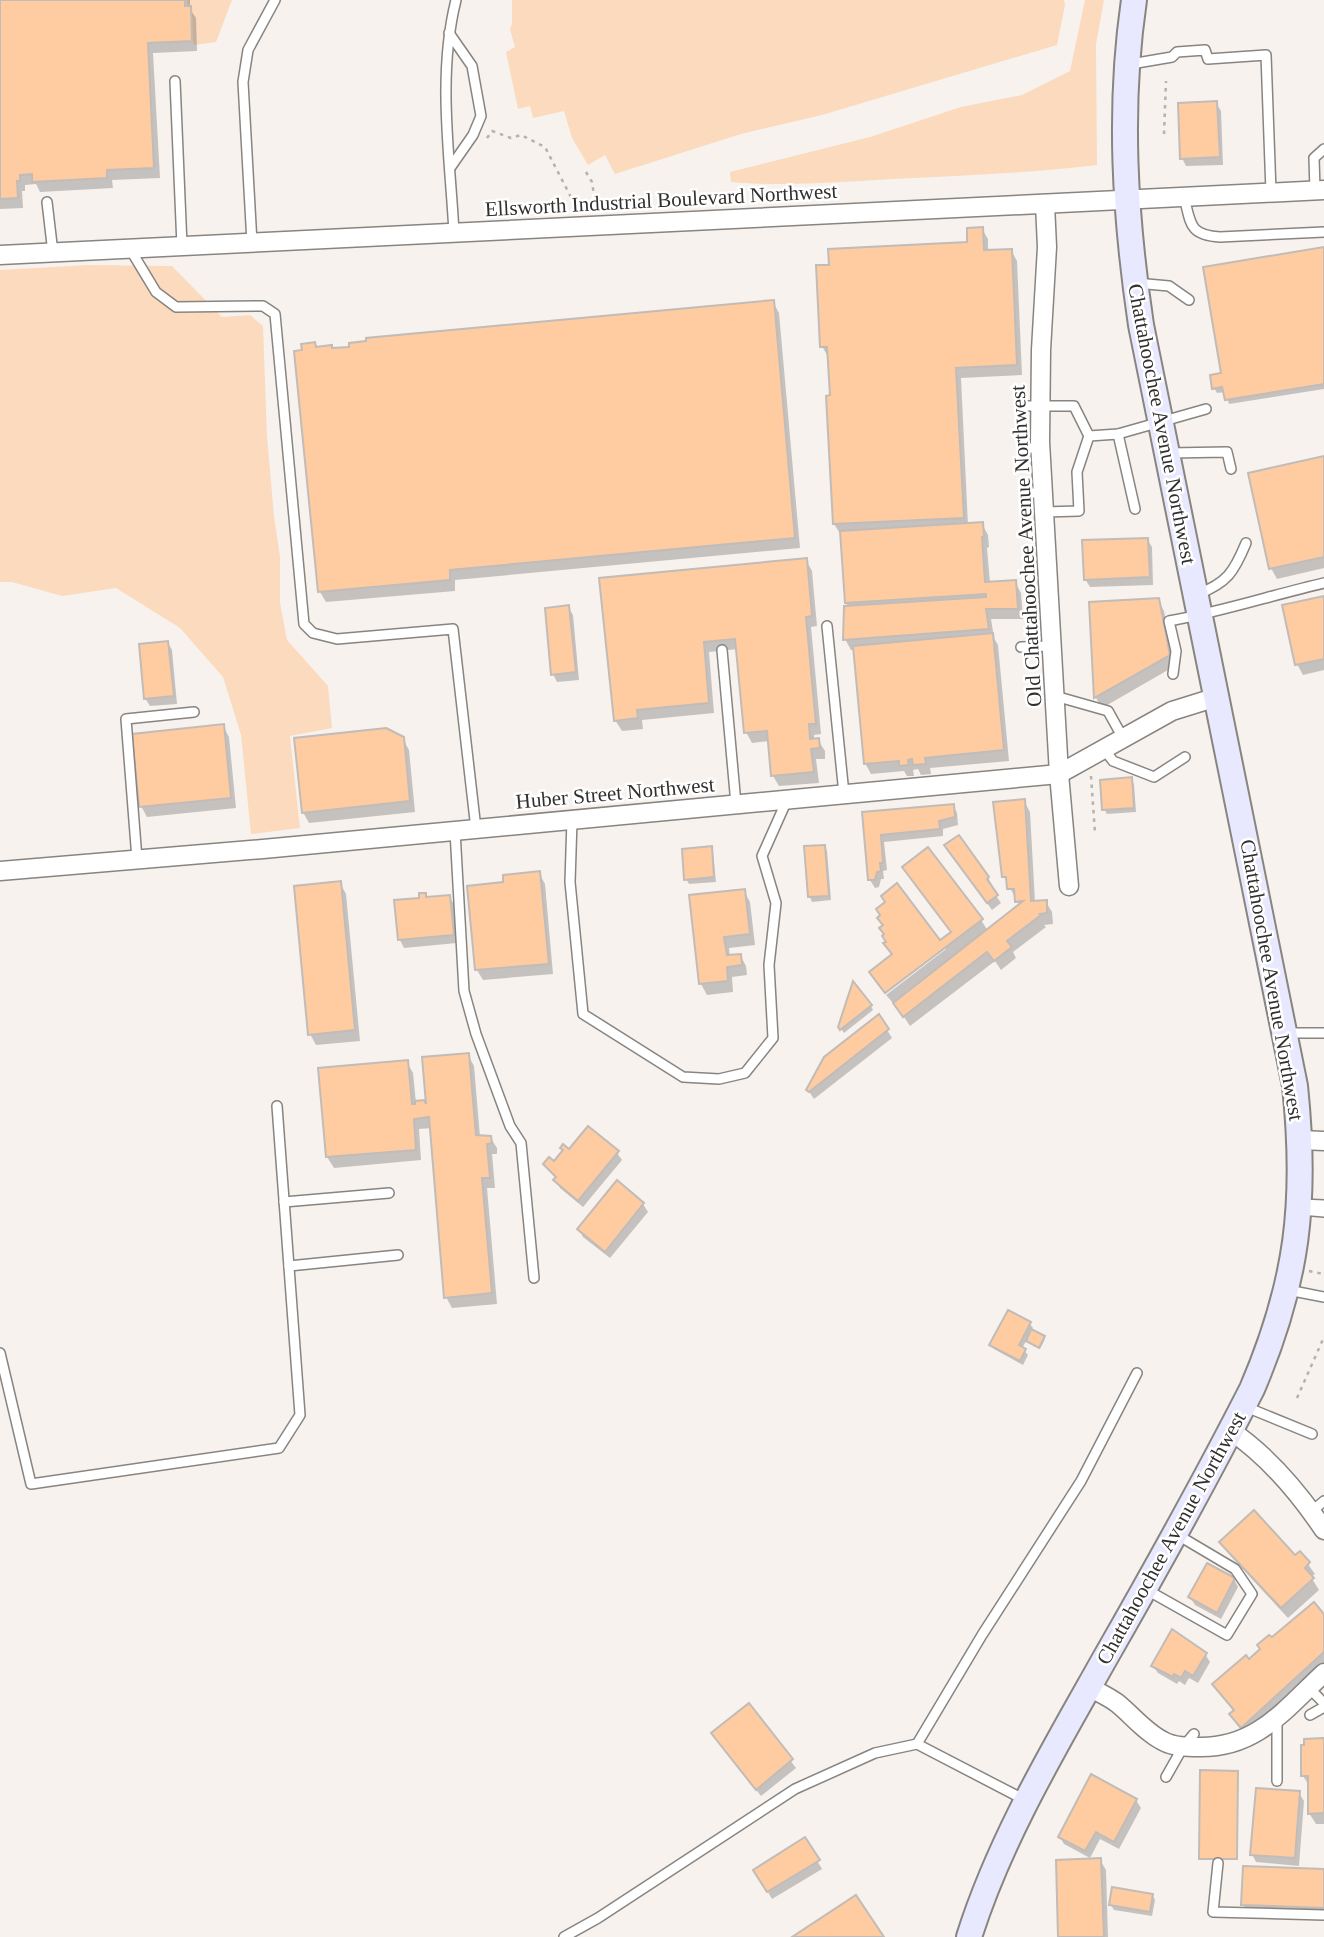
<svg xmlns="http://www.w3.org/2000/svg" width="1324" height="1937" font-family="'Times New Roman',serif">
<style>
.green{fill:#fcdabe}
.shadow{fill:#0003}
.building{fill:#ffcca1;stroke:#c1bcb8;stroke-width:2}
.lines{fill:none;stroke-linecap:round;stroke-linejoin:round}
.lane-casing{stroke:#888480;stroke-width:12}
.street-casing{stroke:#888480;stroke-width:21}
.secondary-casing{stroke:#888480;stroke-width:28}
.path{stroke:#b5b1ae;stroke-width:2.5;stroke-dasharray:3.5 5;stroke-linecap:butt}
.lane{stroke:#fff;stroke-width:9}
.street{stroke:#fff;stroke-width:18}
.secondary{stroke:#e8e9ff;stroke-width:24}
.labels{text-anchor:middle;stroke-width:5;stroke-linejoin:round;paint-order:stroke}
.street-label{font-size:21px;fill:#32302f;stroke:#fff}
</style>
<rect width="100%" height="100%" fill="#f7f2ee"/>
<g class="green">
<polygon points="187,0 232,0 216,42 194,45"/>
<polygon points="512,0 1064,0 1065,5 1057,45 822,115 741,134 615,174 605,155 588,165 572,138 564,111 533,118 530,106 518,109 506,52 515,47 510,29 512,24"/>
<path d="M1085 0H1104L1096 44 1097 165C1029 173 961 176 893 179 839 182 785 187 731 182L730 172 870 137 961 107 1022 95 1070 71Z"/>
<polygon points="89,265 172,266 222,317 250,315 263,326 267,436 274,516 280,557 280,603 287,640 328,686 332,728 290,736 300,828 251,834 241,735 223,677 180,628 116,588 62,596 12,582 0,582 0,270"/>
</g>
<g class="shadow">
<polygon points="0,0 190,0 190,9 196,18 197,51 153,53 160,178 112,180 113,188 40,192 36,184 25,185 25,191 22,191 23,208 0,209"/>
<polygon points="1216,103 1221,111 1223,165 1186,166 1182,158"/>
<polygon points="982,229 988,239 988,252 1011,250 1017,261 1022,375 961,378 968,525 982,524 988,535 989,547 987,548 990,583 1015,582 1021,593 1023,619 991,619 994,638 998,645 1009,761 930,768 931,774 921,775 918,769 913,770 914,776 907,776 904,771 871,774 865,763 855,650 851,650 845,639 849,608 846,603 841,535 834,524 832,397 828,357 822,346 969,244"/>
<polygon points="1324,249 1324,389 1229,404 1225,392 1217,393 1214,388"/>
<polygon points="773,302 779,313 800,548 455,580 455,591 326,602 320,592 304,352 314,344 317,348 333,350"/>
<polygon points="1324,458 1324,568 1277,579 1271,568"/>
<polygon points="1147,539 1152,547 1153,585 1090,587 1085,579"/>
<polygon points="806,560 812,571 817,626 811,627 821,734 814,735 814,741 818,740 825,751 825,759 816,759 819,783 779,786 773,776 769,741 752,743 746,732 738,649 709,652 714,713 642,720 643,729 622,731 615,720 601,580"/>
<polygon points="1324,598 1324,670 1303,675 1297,664"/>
<polygon points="1158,600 1164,611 1175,666 1102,708 1096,698 1091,603"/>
<polygon points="568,607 573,615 579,680 557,682 553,674"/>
<polygon points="168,643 172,650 177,704 150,706 145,698"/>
<polygon points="223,726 229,737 236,808 147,817 141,806"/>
<polygon points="403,739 409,750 415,812 309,823 303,812"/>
<polygon points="1131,779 1134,784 1136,812 1107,814 1104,809"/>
<polygon points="1024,801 1030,812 1035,902 1046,902 1052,912 1053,924 1044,925 1046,927 1013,952 1016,958 1001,970 995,961 910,1026 894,1002 893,1003 886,995 946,949 946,945 892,956 886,944 887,943 884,927 879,918 940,943 952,933 904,867 981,920 988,931 1020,906 1004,877"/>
<polygon points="953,805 957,813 958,825 943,829 943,836 884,842 887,870 883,871 884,879 881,879 879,887 875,888 870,880 864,814"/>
<polygon points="824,846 827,851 831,900 812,902 810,897"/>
<polygon points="711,848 713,853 716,882 689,884 686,879"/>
<polygon points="951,853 988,878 992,885 990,887 1001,903 992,910"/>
<polygon points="539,873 545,884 553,974 483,980 477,970 505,884"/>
<polygon points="340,883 346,894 360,1041 316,1045 310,1034"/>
<polygon points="744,891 750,902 755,945 729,948 730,957 740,955 746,966 747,975 732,977 733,992 707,995 701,984 691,897"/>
<polygon points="425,894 427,899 449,897 454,904 457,943 404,948 400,940 396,902 421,899"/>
<polygon points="871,1006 873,1010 844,1033 840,1027"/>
<polygon points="879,1017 892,1038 814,1099 808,1090"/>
<polygon points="468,1055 474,1066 480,1137 490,1137 497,1148 497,1154 492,1154 495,1188 487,1188 497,1304 452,1308 446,1297 432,1128 419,1129 421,1160 334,1168 327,1157 320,1070 407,1062 413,1073 416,1103 429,1111"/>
<polygon points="569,1152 617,1153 622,1160 583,1207 560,1188 556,1179 545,1165 554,1164"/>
<polygon points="643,1204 648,1212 610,1258 583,1237 579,1229"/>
<polygon points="1030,1324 1033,1328 1031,1331 1045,1339 1040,1349 1027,1340 1022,1348 1028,1355 1023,1365 994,1349 991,1345"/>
<polygon points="1222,1542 1295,1558 1300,1553 1315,1574 1311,1577 1319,1590 1288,1618 1228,1553"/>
<polygon points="1234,1579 1238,1587 1221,1619 1195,1605 1190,1597"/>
<polygon points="1324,1616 1324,1668 1248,1737 1237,1725 1231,1715 1234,1712 1214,1685 1249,1661 1272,1640"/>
<polygon points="1205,1654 1210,1662 1198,1683 1189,1678 1185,1685 1179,1681 1177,1684 1158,1673 1153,1666"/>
<polygon points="748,1706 796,1768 761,1796 713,1734"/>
<polygon points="1324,1740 1324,1824 1316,1824 1309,1813 1310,1787 1303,1776"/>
<polygon points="1237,1773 1237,1860 1202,1860 1201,1858"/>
<polygon points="1299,1793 1304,1801 1299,1866 1256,1862 1252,1854"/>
<polygon points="1136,1800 1141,1808 1119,1849 1100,1839 1090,1858 1064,1844 1060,1837"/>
<polygon points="805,1840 822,1869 772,1899 755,1870"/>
<polygon points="1100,1860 1106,1870 1108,1937 1060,1937"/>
<polygon points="1324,1871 1324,1915 1248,1912 1243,1904"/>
<polygon points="1152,1895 1155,1900 1152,1916 1114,1910 1111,1905"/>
</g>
<g class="building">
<polygon points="0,0 185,0 185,6 191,6 192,41 148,43 154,168 107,170 107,178 32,182 32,174 20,175 20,181 17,181 18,198 0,199"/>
<polygon points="1217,101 1220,157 1180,159 1178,103"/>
<polygon points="983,227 984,250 1012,249 1017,365 956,368 964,518 833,524 826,396 830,395 827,347 820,347 816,265 829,265 828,249 967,242 967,228"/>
<polygon points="1324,247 1324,384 1225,400 1222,387 1212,389 1210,375 1221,373 1203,267"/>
<polygon points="774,300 795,538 450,570 450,580 318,592 294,351 302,350 301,344 315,342 316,347 332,345 332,348 349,347 349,343 366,341 366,338"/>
<polygon points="1324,456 1324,557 1269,569 1248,473"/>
<polygon points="983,522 984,537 982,537 985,582 1016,580 1018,609 986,609 989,629 843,640 844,606 986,597 986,594 845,603 840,531"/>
<polygon points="1148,538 1150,577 1084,580 1082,540"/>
<polygon points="807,558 812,616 806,617 816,724 809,724 810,739 819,738 820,748 811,749 814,772 771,776 767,731 744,733 735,639 704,642 709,703 637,710 638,718 614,721 599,578"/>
<polygon points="1324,596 1324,659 1295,665 1282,605"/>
<polygon points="1159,598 1170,655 1094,698 1089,602"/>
<polygon points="569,605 576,672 551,675 545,608"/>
<polygon points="993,633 1004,750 925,758 926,764 913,765 912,759 908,760 909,765 899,766 899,761 864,764 853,646"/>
<polygon points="168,641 174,696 144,699 139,644"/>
<polygon points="224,724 231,798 139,807 132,734"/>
<polygon points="386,728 404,737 410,801 302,813 294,738"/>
<polygon points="1132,777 1134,808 1102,810 1100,780"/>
<polygon points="1025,799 1031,901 1047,900 1047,913 1040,914 1041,915 1007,941 1012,947 994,961 987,952 903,1017 893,1003 1023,901 1015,902 1014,889 1007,889 1006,877 1002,877 993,802"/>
<polygon points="954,804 955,817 939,821 940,829 881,835 883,863 880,863 881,871 877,872 875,880 868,880 862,812"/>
<polygon points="959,835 989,877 987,879 998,895 987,903 944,845"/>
<polygon points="825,845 829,896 808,897 804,846"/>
<polygon points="712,846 714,877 684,880 682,849"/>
<polygon points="928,847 983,919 885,993 869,972 892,954 883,943 886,942 882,936 884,934 879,928 883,925 877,918 880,915 876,909 885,902 881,896 897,883 940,940 951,932 902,867"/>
<polygon points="540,871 549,964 475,970 467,886 503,882 503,875"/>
<polygon points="341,881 355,1030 308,1035 294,886"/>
<polygon points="745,889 750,934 724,937 727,955 741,954 742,965 727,967 728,981 699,984 689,895"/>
<polygon points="419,893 426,893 426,897 450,895 454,935 398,940 394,900 419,898"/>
<polygon points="853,981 872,1005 840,1030 838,1027"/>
<polygon points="879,1014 889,1029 809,1092 806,1090 824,1057"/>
<polygon points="469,1053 476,1135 491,1136 492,1143 487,1144 490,1178 482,1178 492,1293 444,1298 429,1117 414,1119 416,1150 326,1157 318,1068 408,1060 412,1104 415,1104 415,1101 424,1100 426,1104 422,1057"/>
<polygon points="588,1126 619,1151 578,1201 553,1180 556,1177 543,1164 549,1157 554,1161 563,1150 560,1148 563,1144 569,1149"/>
<polygon points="617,1180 644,1203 605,1252 577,1229"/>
<polygon points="1008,1310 1031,1322 1019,1345 1026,1349 1020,1361 989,1345"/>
<polygon points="1031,1329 1045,1336 1039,1348 1026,1341"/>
<polygon points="1254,1510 1295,1555 1300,1551 1310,1562 1305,1568 1314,1578 1281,1608 1219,1542"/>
<polygon points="1207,1563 1235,1578 1217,1613 1188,1597"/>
<polygon points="1314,1602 1324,1614 1324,1652 1241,1728 1229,1714 1234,1710 1212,1684 1246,1655 1249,1659 1260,1649 1257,1645 1269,1635 1272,1637"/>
<polygon points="1172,1629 1207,1653 1193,1676 1185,1671 1181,1678 1174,1674 1173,1677 1151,1666"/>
<polygon points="749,1703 793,1759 756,1790 711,1733"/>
<polygon points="1324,1738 1324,1813 1308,1814 1308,1776 1301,1776 1301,1745 1304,1745 1304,1739"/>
<polygon points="1200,1770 1238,1771 1237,1859 1199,1859"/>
<polygon points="1091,1774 1137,1799 1114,1842 1096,1832 1085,1851 1058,1837"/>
<polygon points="1256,1788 1300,1791 1295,1858 1250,1855"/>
<polygon points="805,1837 820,1860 767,1892 753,1870"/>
<polygon points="1101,1858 1104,1937 1058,1937 1056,1860"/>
<polygon points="1243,1866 1324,1869 1324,1908 1241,1905"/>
<polygon points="1112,1887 1153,1894 1150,1912 1109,1905"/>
<polygon points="856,1895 884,1937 792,1937"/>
</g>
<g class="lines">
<g class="lane-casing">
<g id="lane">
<polyline points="449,33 472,66 481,116 473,135 450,168"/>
<polyline points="1131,64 1172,57 1177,52 1205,50 1208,59 1266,55 1271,192"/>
<polyline points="175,81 182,246"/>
<polyline points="1315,190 1314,158 1324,149"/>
<path d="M1184 197C1191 224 1189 235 1220 237L1324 232"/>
<polyline points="47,202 53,253"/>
<path d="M454 233C450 156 437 76 456 0"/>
<polyline points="252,243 243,82 248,50 275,0"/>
<polyline points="130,249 156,292 176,307 263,306 275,314 304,624 313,633 337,639 453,629 476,829"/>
<polyline points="1136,283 1169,286 1189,300"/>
<polyline points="1022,406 1074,406 1089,436 1118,434 1206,409"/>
<polyline points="1118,434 1135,509"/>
<polyline points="1024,448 1041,448"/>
<polyline points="1169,453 1227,452 1231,469"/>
<polyline points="1027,493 1043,493"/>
<polyline points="1044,512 1079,511 1077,472 1089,436"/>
<path d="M1198 594C1227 583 1234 572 1246 543"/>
<polyline points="827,626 844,794"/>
<polyline points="1021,647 1052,646"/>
<polyline points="722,650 736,804"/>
<path d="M1173 674 1176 651 1169 621C1221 612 1272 595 1324 583"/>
<polyline points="1055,696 1108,711 1123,738"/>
<polyline points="1104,749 1113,761 1154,777 1185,757"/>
<polyline points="572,820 570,882 583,1014 683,1077 719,1079 745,1073 773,1038 769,965 776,903 762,856 787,800"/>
<polyline points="455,831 464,991 476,1034 510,1126 521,1143 534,1278"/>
<polyline points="137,859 126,719 194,712"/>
<polyline points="1286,1033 1324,1033"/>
<polyline points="284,1202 389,1193"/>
<polyline points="1301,1204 1324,1205"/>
<polyline points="1301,1210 1324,1212"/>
<polyline points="289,1266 398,1255"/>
<polyline points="1288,1290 1324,1297"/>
<polyline points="0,1353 31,1484 279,1448 300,1415 277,1106"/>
<polyline points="1246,1407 1312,1434"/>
<polyline points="1311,1512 1324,1501"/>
<polyline points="1147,1590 1227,1635 1252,1594 1235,1569 1176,1534"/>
<polyline points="1308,1687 1324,1703"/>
<polyline points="1310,1715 1324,1707"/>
<polyline points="1277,1718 1277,1781"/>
<polyline points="917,1744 982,1635 1081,1481 1137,1373"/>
<polyline points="1166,1777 1183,1747 1194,1734"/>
<polyline points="1218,1863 1213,1912 1324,1915"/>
<polyline points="564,1937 598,1918 795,1789 875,1753 917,1744 1025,1800"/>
</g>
</g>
<g class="street-casing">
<g id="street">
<polyline points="1045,204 1047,247 1041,350 1040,442 1059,774 1069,886"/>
<polyline points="0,255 1324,190"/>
<polyline points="0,871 263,849 1059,774 1172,711 1217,697"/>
<polyline points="1300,1140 1324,1141"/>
<path d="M1231 1431C1268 1456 1299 1493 1324 1530"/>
<path d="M1089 1687C1098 1692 1109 1697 1117 1703 1132 1715 1145 1732 1163 1741 1174 1747 1187 1747 1199 1747 1257 1748 1285 1709 1324 1673"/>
</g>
</g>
<g class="secondary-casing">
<path id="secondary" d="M969 1937C1000 1839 1054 1749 1104 1660 1155 1571 1205 1481 1252 1389 1298 1282 1307 1201 1295 1086L1141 325C1125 217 1118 109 1134 0"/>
</g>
<g class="path">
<polyline points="1164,134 1166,81"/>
<polyline points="487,138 492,131 511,138 521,135 545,147 574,203"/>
<polyline points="586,172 592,182 595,202"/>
<polyline points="1091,776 1095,833"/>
<polyline points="1309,1271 1324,1274"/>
<polyline points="1297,1398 1324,1337"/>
</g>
<use href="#lane" class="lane"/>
<use href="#street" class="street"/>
<use href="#secondary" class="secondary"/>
</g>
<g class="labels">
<g class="street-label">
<text transform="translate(661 200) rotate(-3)" y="7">Ellsworth Industrial Boulevard Northwest</text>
<text transform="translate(1162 424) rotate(79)" y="7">Chattahoochee Avenue Northwest</text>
<text transform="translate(1026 546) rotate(-93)" y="7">Old Chattahoochee Avenue Northwest</text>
<text transform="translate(615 793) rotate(-5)" y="7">Huber Street Northwest</text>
<text transform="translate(1272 980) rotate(80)" y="7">Chattahoochee Avenue Northwest</text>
<text transform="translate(1171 1538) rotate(-61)" y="7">Chattahoochee Avenue Northwest</text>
</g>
</g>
</svg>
